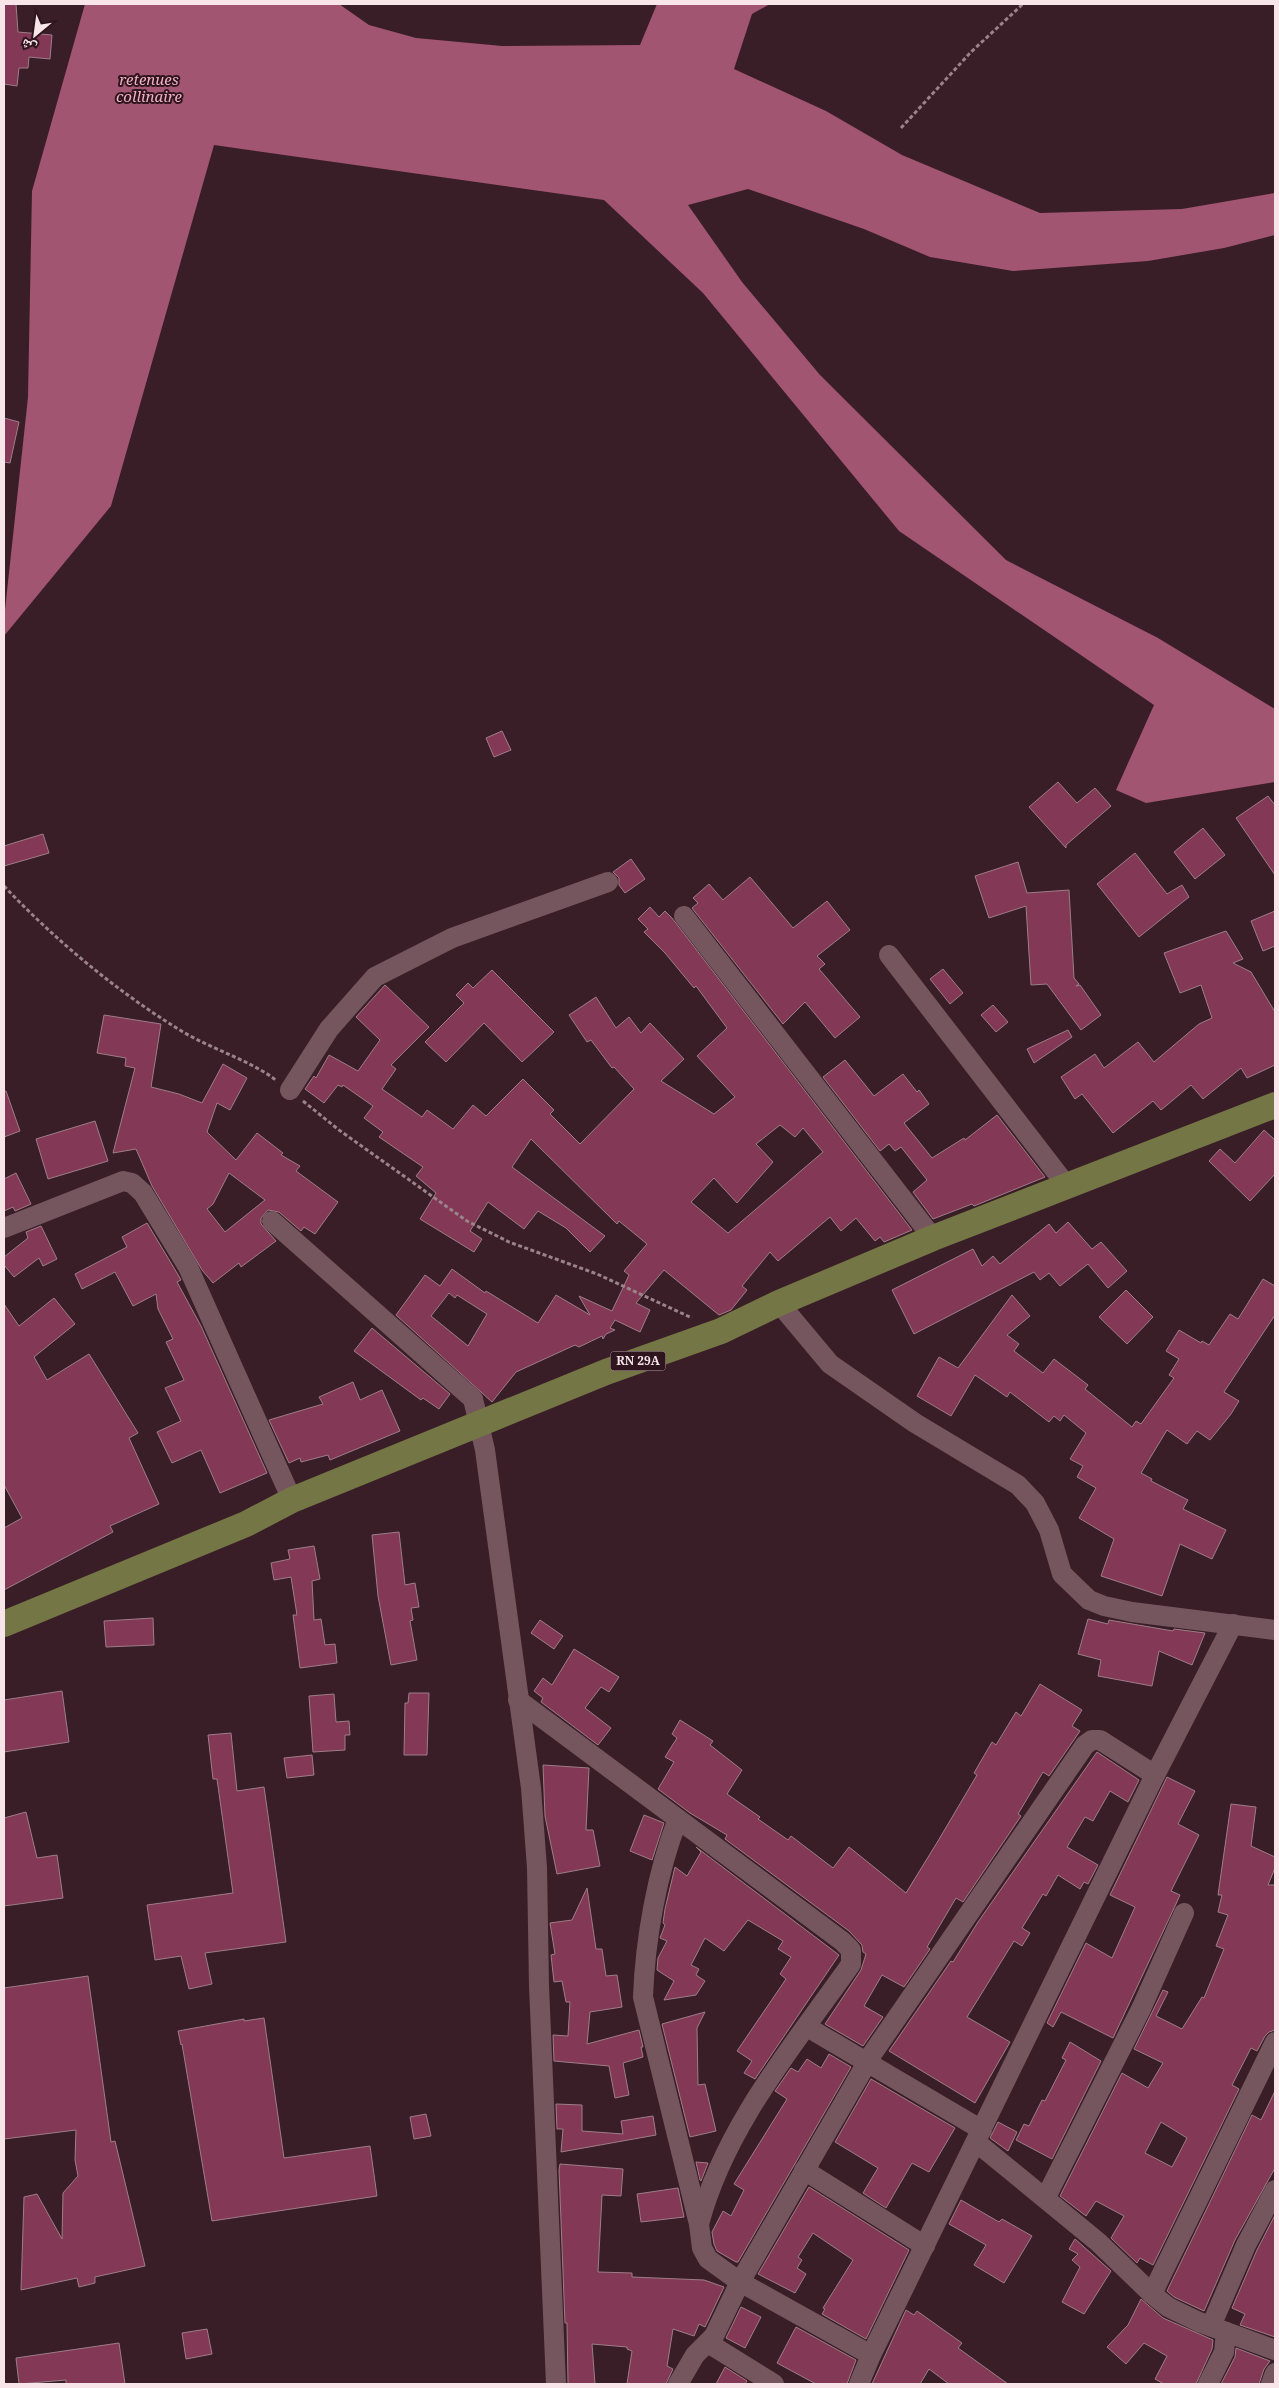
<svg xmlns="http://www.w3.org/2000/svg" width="1279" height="2388" font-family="'Noto Serif','Noto Naskh Arabic',serif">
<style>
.water{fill:#a25570}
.building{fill:#833955;stroke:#9e7d87;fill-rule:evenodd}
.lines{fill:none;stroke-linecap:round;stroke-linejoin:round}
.path{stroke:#9a838a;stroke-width:3;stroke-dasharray:4 2.5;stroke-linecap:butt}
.minor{stroke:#75565f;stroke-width:20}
.major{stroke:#757645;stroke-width:26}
.labels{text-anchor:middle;stroke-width:4;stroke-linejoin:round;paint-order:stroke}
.shield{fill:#2e151e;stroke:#bba7ad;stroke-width:1}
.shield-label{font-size:12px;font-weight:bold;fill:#f8e5ea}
.water-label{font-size:15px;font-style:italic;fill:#f2b0c4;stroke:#2e151e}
</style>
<rect width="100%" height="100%" fill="#391e27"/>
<polygon class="water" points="85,4 339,4 369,25 416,38 502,46 640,45 657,4 770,4 752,14 734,69 826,111 902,155 1040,213 1182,209 1275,193 1275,235 1224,248 1148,261 1013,271 930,257 864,229 748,189 688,205 742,282 820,375 1006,560 1158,638 1275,709 1275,782 1146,803 1116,790 1154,705 899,531 703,293 604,200 214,145 111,506 4,636 4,619 28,397 32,191"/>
<g class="building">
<polygon points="4,4 16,4 18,32 52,35 50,59 29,57 28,68 19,68 17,86 4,84"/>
<polygon points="4,418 19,422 10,463 4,462"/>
<polygon points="502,731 511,750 494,757 486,738"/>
<polygon points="1058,782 1077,803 1095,788 1111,806 1066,845 1066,848 1029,807"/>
<polygon points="1268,796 1275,805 1275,875 1236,818"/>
<polygon points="1203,828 1225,855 1195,879 1174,852"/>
<polygon points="43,834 49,853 4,866 4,846"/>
<polygon points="1135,853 1167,894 1182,885 1189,897 1139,937 1097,884"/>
<polygon points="631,859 645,879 625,893 619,885 619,878 613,872"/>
<polygon points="1018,862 1027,893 1069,890 1074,978 1079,984 1076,986 1080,985 1101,1015 1081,1030 1047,984 1031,985 1026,906 989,918 975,876"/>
<polygon points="750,877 793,928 827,901 850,930 817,956 825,964 819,969 860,1017 835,1038 805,1002 783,1024 692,908 698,903 693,898 709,884 723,900"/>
<path d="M650 907 659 917 665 911 672 918 912 1230 884 1242 880 1237 875 1241 856 1218 841 1231 830 1217 778 1261 770 1252 742 1286 747 1290 731 1310 719 1315 664 1270 636 1303 650 1310 640 1332 615 1320 610 1328 615 1330 606 1334 603 1339 602 1336 579 1347 575 1345 516 1372 492 1402 396 1315 425 1275 440 1286 452 1269 485 1293 486 1291 538 1323 556 1295 590 1315 579 1296 612 1311 629 1275 624 1271 647 1244 619 1221 617 1224 531 1139 512 1167 605 1236 590 1252 566 1228 538 1211 524 1229 488 1202 470 1231 482 1239 474 1252 420 1219 436 1193 416 1176 423 1167 379 1137 383 1132 364 1118 373 1106 343 1085 342 1087 338 1085 324 1103 305 1089 314 1076 316 1078 329 1055 358 1071 380 1040 356 1017 385 985 429 1027 391 1065 396 1069 382 1089 422 1117 427 1110 453 1129 473 1105 486 1116 523 1079 554 1110 550 1114 580 1144 634 1089 614 1067 612 1068 591 1040 587 1042 569 1015 596 997 616 1028 629 1017 641 1033 650 1023 684 1059 661 1081 714 1114 735 1097 697 1056 727 1028 696 986 694 988 665 953 644 932 648 929 638 919ZM780 1125 795 1137 803 1128 823 1152 728 1233 691 1202 714 1178 737 1203 773 1162 756 1144ZM449 1293 455 1298 457 1295 487 1314 468 1346 431 1316Z"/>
<polygon points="1275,911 1275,946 1263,951 1251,921"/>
<polygon points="1226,931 1243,959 1233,963 1251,972 1275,1012 1275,1065 1247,1078 1241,1068 1203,1099 1191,1085 1161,1110 1153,1101 1113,1133 1082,1094 1075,1099 1061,1077 1095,1054 1104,1068 1138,1042 1154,1062 1199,1024 1212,1018 1201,985 1180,993 1164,953"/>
<polygon points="943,969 963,993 950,1004 930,979"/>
<polygon points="492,970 554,1032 522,1062 484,1023 446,1062 425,1042 464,1003 456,995 468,983 473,988"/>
<polygon points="993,1005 1008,1022 996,1032 981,1015"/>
<path d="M104 1015 161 1024 151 1087 179 1094 202 1103 223 1064 247 1078 230 1110 217 1103 207 1132 236 1160 257 1133 283 1153 281 1155 300 1166 296 1171 338 1202 315 1234 304 1227 301 1231 279 1212 268 1210 261 1218V1224L276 1241 241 1267 239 1263 213 1283 202 1270 152 1186 136 1149 113 1153 135 1068 125 1066 126 1058 97 1053ZM229 1173 265 1200 225 1232 207 1209 213 1204Z"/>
<polygon points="1068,1030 1072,1037 1034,1063 1027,1049"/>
<polygon points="845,1060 874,1096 903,1074 917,1092 919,1090 929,1104 904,1123 932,1158 964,1138 965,1140 997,1115 1045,1177 974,1206 972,1204 933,1219 913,1192 927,1180 901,1147 895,1151 889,1144 880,1151 823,1077"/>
<polygon points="4,1091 6,1091 20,1131 4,1137"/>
<polygon points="95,1121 108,1161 48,1179 36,1139"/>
<polygon points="1264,1130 1275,1140 1275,1174 1250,1201 1209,1161 1220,1149 1235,1163"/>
<polygon points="16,1173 31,1204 15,1211 13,1207 4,1211 4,1179"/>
<polygon points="1068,1222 1092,1249 1101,1242 1127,1271 1108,1288 1088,1264 1060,1286 1049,1273 1040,1280 1034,1272 914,1334 892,1290 973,1249 982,1266 993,1256 1000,1264 1049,1224 1056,1233"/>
<polygon points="147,1223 177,1273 181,1280 177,1282 201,1326 267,1473 220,1493 201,1450 172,1463 157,1432 181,1421 165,1388 184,1380 166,1342 173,1339 158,1309 156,1294 133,1306 115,1272 82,1289 75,1274 127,1247 122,1237"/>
<polygon points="41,1226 57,1259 43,1266 39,1258 14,1277 4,1265 4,1257 28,1238 26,1232"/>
<polygon points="1263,1279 1275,1286 1275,1315 1224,1392 1239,1401 1231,1414 1210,1440 1197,1431 1187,1444 1167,1430 1141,1473 1152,1479 1151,1481 1188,1500 1183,1509 1226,1530 1212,1559 1180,1544 1162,1596 1101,1576 1114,1539 1079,1518 1096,1488 1077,1477 1083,1466 1070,1459 1086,1433 1064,1415 1060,1421 1054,1416 1049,1422 1010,1392 1007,1397 975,1375 951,1416 917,1396 939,1357 958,1368 1012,1295 1030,1316 1007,1335 1019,1344 1014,1351 1043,1373 1054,1359 1088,1385 1085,1389 1132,1427 1136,1421 1141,1424 1174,1378 1169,1375 1179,1359 1166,1351 1179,1330 1201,1343 1202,1341 1209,1345 1230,1314 1238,1319"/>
<polygon points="1126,1290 1153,1317 1127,1344 1099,1317"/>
<polygon points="54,1298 75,1324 34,1357 47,1380 89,1354 138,1433 129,1438 159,1504 110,1526 113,1532 4,1590 4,1528 22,1518 4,1485 4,1304 19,1326"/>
<polygon points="372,1328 450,1394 439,1409 423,1398 421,1400 354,1351"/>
<polygon points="353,1382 360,1400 382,1390 400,1431 330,1460 328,1455 301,1462 300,1458 289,1463 269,1420 323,1404 319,1397"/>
<polygon points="399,1532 405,1585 415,1583 419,1607 411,1608 413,1620 410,1621 417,1660 391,1665 378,1596 372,1535"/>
<polygon points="314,1546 320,1579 312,1581 314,1620 321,1619 325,1645 335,1644 337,1663 300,1668 293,1615 297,1615 291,1577 274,1580 271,1563 290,1559 288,1550"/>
<polygon points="153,1618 154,1645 106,1647 104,1621"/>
<polygon points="1088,1619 1108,1624 1109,1620 1173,1631 1174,1629 1205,1633 1192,1665 1159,1651 1152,1686 1098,1676 1101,1660 1078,1654"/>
<polygon points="540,1620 563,1636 554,1649 531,1633"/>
<polygon points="574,1649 619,1677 609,1692 601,1687 585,1708 611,1728 598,1745 541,1702 543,1698 534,1691 543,1678 552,1685"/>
<polygon points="1040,1684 1082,1710 1072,1726 1080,1731 1049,1776 1043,1772 1018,1814 1021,1816 963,1902 956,1898 927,1947 930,1949 904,1987 882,1975 864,2006 883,2017 863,2046 825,2024 861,1970 866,1954 863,1952 862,1945 849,1931 725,1839 727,1835 690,1813 658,1789 674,1762 665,1757 677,1738 672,1734 680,1720 713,1741 710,1745 742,1770 727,1794 760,1817 758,1819 788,1840 791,1836 833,1868 849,1847 906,1893 938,1841 977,1775 974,1773 992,1742 996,1745 1016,1712 1021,1716"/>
<polygon points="62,1691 69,1742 4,1752 4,1700"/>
<polygon points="409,1693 429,1693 427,1755 404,1755 405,1703 408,1703"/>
<polygon points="334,1694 336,1722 349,1721 350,1735 345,1735 345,1750 313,1752 309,1696"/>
<polygon points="231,1733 237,1791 264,1787 286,1942 205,1953 212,1984 189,1989 181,1956 155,1960 147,1905 233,1893 217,1779 213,1779 208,1735"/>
<polygon points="1097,1752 1139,1780 1128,1802 1110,1791 1093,1821 1085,1817 1067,1847 1098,1865 1088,1884 1084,1882 1080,1889 1058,1875 1046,1896 1043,1894 1022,1928 1030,1933 1022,1946 1014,1941 967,2017 1010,2042 975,2103 889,2051 951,1961 953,1962 978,1922"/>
<polygon points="312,1755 314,1775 287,1778 284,1758"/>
<polygon points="543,1765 589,1768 586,1830 593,1830 600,1866 557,1874 545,1816"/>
<polygon points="1167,1777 1195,1791 1178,1824 1199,1835 1171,1891 1180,1895 1176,1904 1113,2038 1061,2012 1053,2027 1047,2023 1086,1943 1112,1958 1135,1907 1110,1895"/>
<path d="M1231 1804 1256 1807 1251 1846 1275 1857V1868L1268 1885H1275V2030L1269 2032 1265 2036 1257 2051 1251 2048 1232 2085 1239 2089 1153 2265 1140 2258 1137 2263 1111 2238 1124 2216 1096 2201 1086 2216 1060 2196 1122 2073 1148 2088 1163 2063 1134 2049 1163 1990 1168 1992 1156 2016 1182 2029 1202 1997 1204 1998 1224 1949 1216 1946 1228 1915 1218 1912 1222 1895H1218ZM1161 2122 1187 2138 1172 2167 1145 2153Z"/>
<polygon points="26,1812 37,1858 57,1855 63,1898 4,1906 4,1818"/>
<polygon points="644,1815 664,1823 652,1860 630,1851"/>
<polygon points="696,1847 839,1955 755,2079 744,2073 752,2061 737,2051 786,1979 780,1974 791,1957 778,1949 783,1941 748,1920 724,1951 705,1938 691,1965 699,1969 696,1975 705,1981 696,1995 664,2000 674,1981 657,1970 658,1958 667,1941 660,1938 665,1925 663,1923 665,1909 675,1867 687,1876 701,1852"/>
<polygon points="587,1888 596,1949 602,1949 606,1976 617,1975 622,2007 590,2012 587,2044 639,2030 643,2047 641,2047 643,2057 623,2063 629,2095 615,2098 609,2066 554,2061 553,2035 568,2036 570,2002 566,2002 562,1981 554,1982 551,1955 555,1954 550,1923 572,1920"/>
<polygon points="88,1976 111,2142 115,2141 145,2266 95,2277 95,2283 79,2287 77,2278 21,2290 24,2197 37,2194 62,2239 63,2193 78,2176 75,2160 76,2130 4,2139 4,1988"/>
<polygon points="705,2012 697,2028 698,2085 705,2084 716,2131 690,2137 662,2024"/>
<polygon points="264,2018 284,2158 370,2146 377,2196 212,2221 182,2044 181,2045 178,2031 244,2019 244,2021"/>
<polygon points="1070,2042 1101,2061 1052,2159 1016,2140 1024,2124 1029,2126 1042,2100 1045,2101 1066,2060 1062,2058"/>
<polygon points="829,2054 851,2067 738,2262 736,2262 717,2251 714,2244 712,2232 723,2211 731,2216 744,2190 734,2184 787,2099 775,2091 791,2068 798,2072 807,2059 821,2068"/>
<polygon points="871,2079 955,2128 929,2172 912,2163 886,2208 863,2193 878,2168 835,2142"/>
<polygon points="1275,2091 1275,2168 1235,2240 1204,2311 1174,2297 1167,2291 1252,2115 1261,2120"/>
<polygon points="556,2104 582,2105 582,2131 623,2134 621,2121 653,2116 656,2135 561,2152 563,2129 557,2129"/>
<polygon points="426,2114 431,2136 414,2139 410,2117"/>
<polygon points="998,2122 1017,2132 1008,2151 990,2138"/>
<polygon points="696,2162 708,2163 701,2181 700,2180"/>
<polygon points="560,2164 623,2169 621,2196 602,2195 598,2272 632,2273 632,2277 704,2280 724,2287 705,2327 699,2324 694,2336 673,2329 667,2366 673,2369 666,2384 627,2384 632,2351 627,2349 627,2347 592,2344 595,2384 568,2384 567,2323 565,2323 559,2170"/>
<polygon points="809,2187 909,2250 866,2339 822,2314 825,2309 823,2308 853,2260 813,2233 798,2257 802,2260 797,2268 806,2274 795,2293 758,2274"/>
<polygon points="678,2188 684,2217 641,2222 637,2194"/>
<polygon points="961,2200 999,2222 1002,2219 1032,2236 1004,2283 974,2265 986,2245 949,2224"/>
<polygon points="1275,2215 1275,2337 1240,2325 1245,2314 1232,2308 1257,2250"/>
<polygon points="1075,2239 1111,2271 1084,2314 1062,2302 1080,2267 1072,2260 1078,2254 1069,2249"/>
<polygon points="1141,2299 1163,2318 1213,2340 1212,2349 1196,2384 1164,2384 1155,2379 1167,2356 1144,2343 1126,2364 1107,2347 1128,2325"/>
<polygon points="741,2307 761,2317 745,2348 726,2338"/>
<polygon points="906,2310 914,2315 917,2311 962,2343 958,2348 1008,2384 949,2384 929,2369 920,2384 872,2384"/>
<polygon points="796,2327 856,2360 847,2384 816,2384 777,2363"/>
<polygon points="207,2329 212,2354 186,2359 182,2333"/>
<polygon points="119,2343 125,2384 66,2384 66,2380 19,2384 16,2358"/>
<polygon points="1236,2348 1270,2361 1264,2369 1259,2384 1221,2384 1235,2357"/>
<polygon points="725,2367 747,2381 745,2384 716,2384"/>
</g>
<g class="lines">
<g class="path">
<polyline points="901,128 971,52 1023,4"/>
<path d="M4 886C53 938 114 989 175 1027 207 1048 246 1058 276 1080"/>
<polyline points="303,1101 339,1130 467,1221 509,1242 597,1274 692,1318"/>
</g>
<g class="minor">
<polyline points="684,916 933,1238"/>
<polyline points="889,955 1067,1186"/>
<polyline points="290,1090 329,1029 375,977 452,938 608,882"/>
<polyline points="272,1221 473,1399 485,1450 531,1788 537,1868 539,1986 556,2384"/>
<polyline points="4,1228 123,1181 132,1183 143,1193 188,1267 292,1500"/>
<polyline points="779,1303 830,1364 915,1423 1018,1485 1035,1503 1049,1530 1062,1574 1089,1600 1104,1606 1132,1612 1275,1630"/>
<path d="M518 1700 842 1941 851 1950V1964C794 2045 725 2126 699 2224"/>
<path d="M678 1819C657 1871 645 1941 643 1997L699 2224 702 2248 708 2259 740 2282 871 2355"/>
<polyline points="807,2027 982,2130"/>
<polyline points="976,2142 1098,2242 1152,2294 1168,2307 1199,2322 1275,2350"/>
<polyline points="804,2170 925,2246"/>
<polyline points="1046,2197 1141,2009 1184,1913"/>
<polyline points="1152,2294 1275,2042"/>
<polyline points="1211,2326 1246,2245 1275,2190"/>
<polyline points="708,2343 774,2384"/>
<polyline points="678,2384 695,2355 714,2336 740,2282 872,2054 1085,1745 1092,1740 1100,1740 1155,1775"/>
<polyline points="859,2384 871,2355 1155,1775 1233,1624"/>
<polyline points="1208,2384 1224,2352 1226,2332"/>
<polyline points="1271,2384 1275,2373"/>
</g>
<polyline class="major" points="4,1624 246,1524 292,1500 606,1372 721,1331 779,1303 933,1238 1275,1105"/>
</g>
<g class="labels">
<rect class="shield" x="610.5" y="1351.5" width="55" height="19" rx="4"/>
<g class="shield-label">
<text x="638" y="1365">RN 29A</text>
</g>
<g class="water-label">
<text x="149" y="85">retenues<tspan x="149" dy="17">collinaire</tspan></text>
</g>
</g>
<rect width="1279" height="2388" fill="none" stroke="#f8e5ea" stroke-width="10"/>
<g transform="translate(35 35) rotate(209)" stroke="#2e151e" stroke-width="4" paint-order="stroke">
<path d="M0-4L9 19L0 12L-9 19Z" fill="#f8e5ea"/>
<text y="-8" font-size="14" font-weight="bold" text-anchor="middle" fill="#f8e5ea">ش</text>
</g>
</svg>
